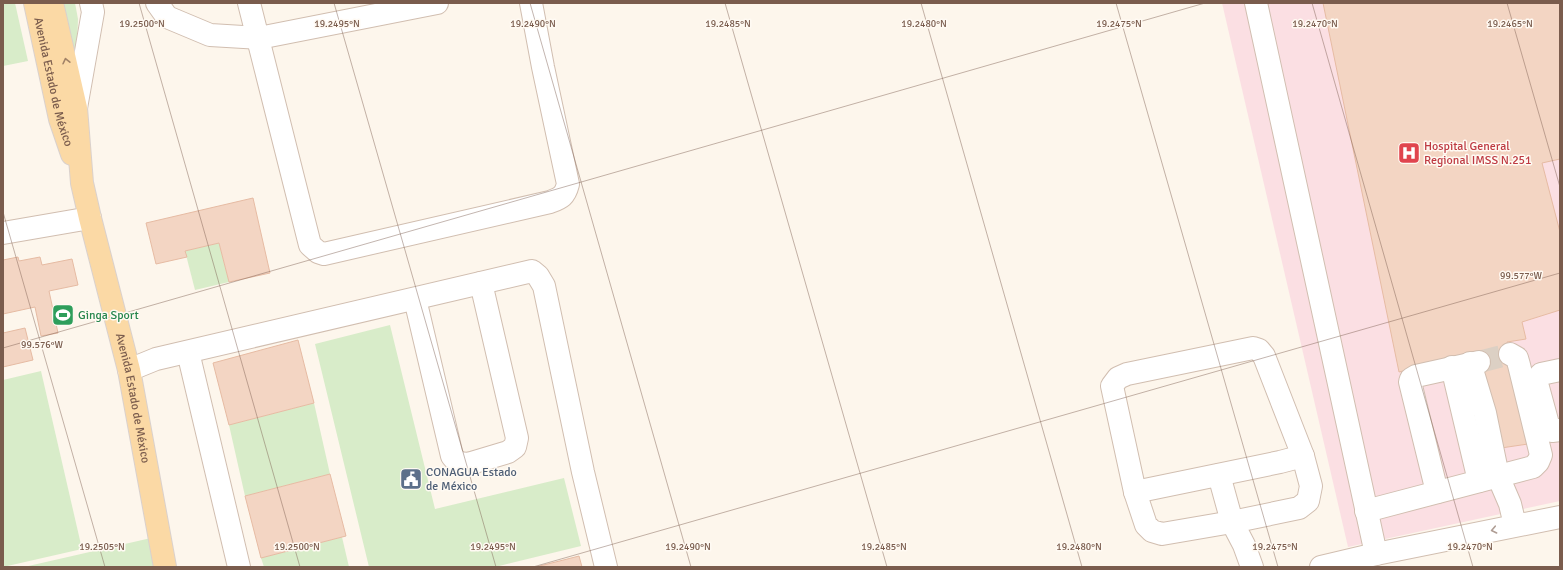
<svg xmlns="http://www.w3.org/2000/svg" width="1563" height="570" font-family="Signika,sans-serif">
<style>
.medical{fill:#fbdfe3}
.green{fill:#d8ecc9}
.building{fill:#f3d5c3;stroke:#e6bba3}
.lines{fill:none;stroke-linecap:round;stroke-linejoin:round}
.minor-tunnel{stroke:#dcd0c4;stroke-width:22;stroke-dasharray:22 11;stroke-linecap:butt}
.minor-casing{stroke:#d1beb0;stroke-width:24}
.major-casing{stroke:#dad1cd;stroke-width:24}
.minor{stroke:#fff;stroke-width:22}
.major{stroke:#fbd9a5;stroke-width:22}
.oneway{stroke:#a18267}
.oneway2{stroke:#af9d94}
.ticks{fill:none;stroke:#7a5c4d;stroke-width:1;stroke-opacity:0.45}
.labels{text-anchor:middle;stroke-width:3;stroke-linejoin:round;paint-order:stroke}
.street-label{font-size:12px;fill:#7a5c4d;stroke:#fffaf3}
.health-label{font-size:12px;fill:#be3a42;stroke:#fffaf3;text-anchor:start}
.leisure-label{font-size:12px;fill:#27864d;stroke:#fffaf3;text-anchor:start}
.service-label{font-size:12px;fill:#4e5e75;stroke:#fffaf3;text-anchor:start}
.ticks-label{font-size:10px;text-anchor:middle;fill:#7a5c4d;stroke:#fffaf3;stroke-width:3;stroke-linejoin:round;paint-order:stroke}
</style>
<rect width="100%" height="100%" fill="#fdf6ec"/>
<polygon class="medical" points="1222,3 1560,3 1560,501 1348,547"/>
<g class="green">
<polygon points="3,3 15,3 28,61 3,66"/>
<polygon points="60,3 75,3 78,19 76,75"/>
<polygon points="219,243 229,282 195,290 185,251"/>
<polygon points="390,325 435,509 564,478 581,546 495,567 369,567 315,344"/>
<polygon points="41,371 82,549 3,567 3,380"/>
<polygon points="314,403 330,474 245,496 229,425"/>
<polygon points="342,537 349,567 264,567 261,558"/>
<polygon points="151,538 155,567 24,567"/>
</g>
<g class="building">
<polygon points="1323,3 1560,3 1560,159 1542,163 1560,232 1560,310 1522,322 1526,339 1507,342 1528,444 1501,448 1476,353 1399,372"/>
<polygon points="253,198 270,273 229,282 219,243 185,251 187,257 156,264 146,223"/>
<polygon points="18,257 19,261 40,257 42,265 72,259 78,285 49,291 58,333 41,336 35,307 3,314 3,260"/>
<polygon points="25,328 33,360 3,367 3,333"/>
<polygon points="298,340 314,403 229,425 213,363"/>
<polygon points="330,474 346,536 261,558 245,496"/>
<polygon points="579,556 582,567 536,567"/>
</g>
<g class="lines">
<polyline class="minor-tunnel" points="1479,362 1510,354"/>
<g class="minor-casing">
<g id="minor">
<polyline points="157,3 167,17 210,35 259,38 437,3"/>
<path d="M249 3 310 245 318 252 324 254 550 202C561 198 565 196 568 184L543 67 531 3"/>
<polyline points="1256,3 1376,554"/>
<polyline points="76,108 93,12 91,3"/>
<polyline points="3,233 90,218"/>
<polyline points="415,299 452,456 458,463 468,464 508,452 515,447 517,438 481,283"/>
<polygon points="1253,348 1259,350 1264,356 1303,456 1311,486 1308,501 1299,508 1232,522 1162,534 1152,531 1146,525 1135,492 1112,386 1118,378 1127,374"/>
<polyline points="188,352 239,567"/>
<polyline points="1470,363 1485,413 1498,476 1510,504 1515,525"/>
<polyline points="1452,367 1479,481"/>
<polyline points="129,370 156,359 532,271 538,276 544,286 583,472 606,567"/>
<polyline points="1560,370 1541,374 1536,380 1549,428 1552,431 1560,430"/>
<polyline points="1219,475 1232,522 1244,545 1252,567"/>
<polyline points="1135,492 1280,462 1303,456"/>
<polyline points="1437,492 1410,382 1411,379 1416,376 1479,362"/>
<polyline points="1366,511 1533,467 1538,462 1541,455 1519,365 1517,358 1510,354"/>
<polyline points="1321,567 1376,554 1560,517"/>
</g>
</g>
<g class="major-casing">
<g id="major">
<path id="s1" d="M35 3 60 119 72 154"/>
<path id="s2" d="M52 3 76 108 82 183 90 218 129 370 165 567"/>
</g>
</g>
<use href="#minor" class="minor"/>
<use href="#major" class="major"/>
</g>
<defs><path id="oneway-chevron" d="M-2-3.5L2.5 0L-2 3.5" fill="none" stroke-width="1.6" stroke-linecap="round" stroke-linejoin="round"/></defs>
<use class="oneway" href="#oneway-chevron" transform="translate(66 61) rotate(-103)"/>
<use class="oneway2" href="#oneway-chevron" transform="translate(1494 530) rotate(168)"/>
<path class="ticks" d="M139 3 300 567M334 3 496 567M530 3 691 567M725 3 887 567M921 3 1082 567M1116 3 1278 567M1312 3 1473 567M1507 3 1560 187M3 212 105 567M3 348 1205 3M533 567 1560 273"/>
<defs>
<g id="hospital-square" transform="scale(1.15)"><rect x="-9" y="-9" width="18" height="18" rx="4" fill="#e0444e" stroke="#fffaf3"/><path d="M-5-5h3v3.5h4V-5h3V5h-3V1.5h-4V5h-3Z" fill="#fff"/></g>
<g id="stadium-square" transform="scale(1.15)"><rect x="-9" y="-9" width="18" height="18" rx="4" fill="#2e9e5b" stroke="#fffaf3"/><path d="M0-5a6.5 5 0 1 0 0 10a6.5 5 0 1 0 0-10ZM-3.5-1.8h7v3.6h-7Z" fill="#fff"/></g>
<g id="civic-square" transform="scale(1.15)"><rect x="-9" y="-9" width="18" height="18" rx="4" fill="#5c6f8a" stroke="#fffaf3"/><path d="M-.6-6.5H3V-4.5H.6V-3L4-1V1h2V6H-6V1h2V-1L-.6-3ZM-1.2 2.5V6h2.4V2.5Z" fill="#fff"/></g>
</defs>
<g fill-rule="evenodd">
<use href="#hospital-square" x="1409" y="153"/>
<use href="#stadium-square" x="63" y="315"/>
<use href="#civic-square" x="411" y="479"/>
</g>
<g class="labels">
<g class="street-label">
<text dy="4" stroke="none"><textPath href="#s1" startOffset="81">Avenida Estado de México</textPath></text>
<text dy="4" stroke="none"><textPath href="#s2" startOffset="404">Avenida Estado de México</textPath></text>
</g>
<g class="health-label">
<text x="1424" y="150">Hospital General<tspan x="1424" dy="14">Regional IMSS N.251</tspan></text>
</g>
<g class="leisure-label">
<text x="78" y="319">Ginga Sport</text>
</g>
<g class="service-label">
<text x="426" y="476">CONAGUA Estado<tspan x="426" dy="14">de México</tspan></text>
</g>
</g>
<g class="ticks-label">
<text x="142" y="27">19.2500°N</text>
<text x="337" y="27">19.2495°N</text>
<text x="533" y="27">19.2490°N</text>
<text x="728" y="27">19.2485°N</text>
<text x="924" y="27">19.2480°N</text>
<text x="1119" y="27">19.2475°N</text>
<text x="1315" y="27">19.2470°N</text>
<text x="1510" y="27">19.2465°N</text>
<text x="1521" y="279">99.577°W</text>
<text x="42" y="348">99.576°W</text>
<text x="102" y="550">19.2505°N</text>
<text x="297" y="550">19.2500°N</text>
<text x="493" y="550">19.2495°N</text>
<text x="688" y="550">19.2490°N</text>
<text x="884" y="550">19.2485°N</text>
<text x="1079" y="550">19.2480°N</text>
<text x="1275" y="550">19.2475°N</text>
<text x="1470" y="550">19.2470°N</text>
</g>
<rect width="1563" height="570" fill="none" stroke="#7a5c4d" stroke-width="8"/>
</svg>
